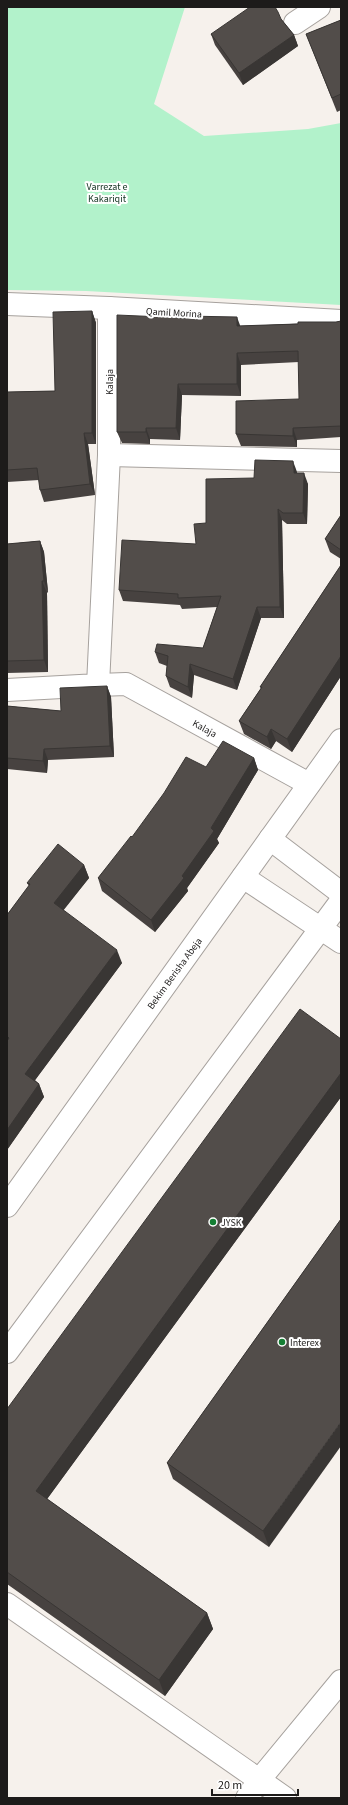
<svg xmlns="http://www.w3.org/2000/svg" width="348" height="1805" font-family="'Source Sans 3',sans-serif">
<style>
.green{fill:#b2f2cb}
.lines{fill:none;stroke-linecap:round;stroke-linejoin:round}
.minor-casing{stroke:#a6a19d;stroke-width:24}
.minor{stroke:#fff;stroke-width:22}
.wall{fill:#474240}
.shaded-wall{fill:#393634}
.building{fill:#524d4a;stroke:#393634}
.poi-dot{fill:#147e33;stroke:#fff;stroke-width:1.5}
.labels{text-anchor:middle;stroke-width:4;stroke-linejoin:round;paint-order:stroke}
.park-label{font-size:10px;fill:#113120;stroke:#fff}
.street-label{font-size:10px;fill:#1d1b1a;stroke:#fff}
.poi-label{font-size:10px;fill:#1d1b1a;stroke:#fff;text-anchor:start}
</style>
<rect width="100%" height="100%" fill="#f6f1ec"/>
<polygon class="green" points="7,7 185,7 154,104 204,136 308,129 341,123 341,305 86,291 7,290"/>
<g class="lines">
<g class="minor-casing">
<g id="minor">
<polyline points="295,23 319,7"/>
<polyline points="7,304 109,308 341,321"/>
<polyline points="109,455 341,461"/>
<polyline points="98,685 126,684 309,784"/>
<polyline points="7,690 98,685 109,455 109,308"/>
<polyline points="270,839 341,893"/>
<polyline points="243,877 341,942"/>
<polyline points="7,1206 341,740"/>
<polyline points="7,1352 341,901"/>
<polyline points="7,1604 285,1798"/>
<polyline points="247,1798 260,1779 341,1681"/>
</g>
</g>
<use href="#minor" class="minor"/>
</g>
<g class="wall">
<polygon points="281,19 294,35 298,46 243,85 215,45 211,34"/>
<polygon points="341,20 341,110 337,112 306,34"/>
<polygon points="92,311 96,323 96,444 88,444 95,495 44,502 40,490 39,480 7,482 7,392 55,391"/>
<polygon points="341,321 341,437 297,440 297,447 241,446 236,434 299,399 299,362 241,365 241,396 182,395 180,440 150,439 150,444 122,443 117,432 240,326 336,322"/>
<polygon points="297,473 308,484 307,524 287,524 282,520 284,618 261,618 237,690 194,675 192,698 170,687 166,676 167,666 159,663 155,652 203,648 217,607 182,609 180,605 123,601 119,590 196,544 206,523 254,478"/>
<polygon points="341,515 341,559 330,552 325,539"/>
<polygon points="40,541 44,552 48,592 47,593 48,672 7,673 7,544"/>
<polygon points="341,565 341,676 292,752 276,741 271,749 244,734 239,721 261,688 260,687"/>
<polygon points="107,686 111,697 114,757 48,760 47,773 7,769 7,704 7,706 61,711"/>
<polygon points="254,758 258,770 217,839 219,843 187,888 188,891 155,932 102,891 98,878 132,837 206,767"/>
<polygon points="84,865 89,878 63,910 122,963 35,1080 39,1084 44,1097 7,1150 7,915 29,886 27,883"/>
<polygon points="341,1039 341,1097 47,1499 207,1613 213,1629 165,1696 7,1584 7,1409"/>
<polygon points="341,1219 269,1547 173,1479 167,1463"/>
</g>
<g class="shaded-wall">
<polygon points="294,35 298,46 243,85 239,73"/>
<polygon points="92,311 96,323 96,444 92,433"/>
<polygon points="237,317 241,328 237,326"/>
<polygon points="237,353 241,365 241,396 237,384"/>
<polygon points="178,384 182,395 180,440 176,428"/>
<polygon points="146,428 150,439 150,444 146,432"/>
<polygon points="293,428 297,440 297,447 293,436"/>
<polygon points="84,433 88,444 95,495 90,484"/>
<polygon points="293,461 297,472 298,484 294,473"/>
<polygon points="304,473 308,484 307,524 303,513"/>
<polygon points="278,509 282,520 284,618 280,607"/>
<polygon points="40,541 44,552 48,592 44,581"/>
<polygon points="42,581 47,593 48,672 44,660"/>
<polygon points="257,607 261,618 237,690 233,679"/>
<polygon points="341,656 341,676 292,752 287,739"/>
<polygon points="190,664 194,675 192,698 188,687"/>
<polygon points="107,686 111,697 114,757 110,746"/>
<polygon points="271,729 276,741 271,749 267,737"/>
<polygon points="44,749 48,760 47,773 43,761"/>
<polygon points="254,758 258,770 217,839 219,843 187,888 188,891 155,932 151,920 182,876"/>
<polygon points="84,865 89,878 59,916 54,903"/>
<polygon points="117,950 122,963 30,1087 25,1074"/>
<polygon points="341,1073 341,1097 42,1506 36,1491"/>
<polygon points="39,1084 44,1097 7,1150 7,1130"/>
<polygon points="341,1422 341,1446 269,1547 263,1531"/>
<polygon points="207,1613 213,1629 165,1696 159,1680"/>
</g>
<g class="building">
<polygon points="250,7 275,7 278,12 281,19 294,35 239,73 211,34"/>
<polygon points="341,20 341,94 332,98 306,34"/>
<polygon points="92,311 92,433 84,433 90,484 40,490 37,468 7,470 7,392 55,391 53,312"/>
<polygon points="117,315 185,318 185,316 237,317 237,326 298,324 298,322 336,322 341,321 341,426 293,428 293,436 236,434 236,401 299,399 298,351 237,353 237,384 178,384 176,428 146,428 146,432 117,432"/>
<polygon points="255,460 293,461 294,473 304,473 303,513 283,513 278,509 280,607 257,607 233,679 190,664 188,687 166,676 168,656 155,652 157,644 203,648 221,596 178,598 178,594 119,590 122,540 196,544 194,524 206,523 206,479 254,478"/>
<polygon points="341,515 341,550 325,539"/>
<polygon points="40,541 44,581 42,581 44,660 7,661 7,544"/>
<polygon points="341,565 341,656 287,739 271,729 267,737 239,721 262,687 260,687"/>
<polygon points="107,686 110,746 44,749 43,761 7,758 7,706 61,711 60,688"/>
<polygon points="223,741 254,758 211,828 214,831 182,876 184,878 151,920 98,878 131,836 132,837 164,793 186,757 206,767"/>
<polygon points="58,844 84,865 54,903 117,950 25,1074 39,1084 7,1130 7,1041 9,1038 7,1036 7,915 30,884 27,883"/>
<polygon points="300,1009 341,1039 341,1073 36,1491 207,1613 159,1680 7,1572 7,1409"/>
<polygon points="341,1219 341,1422 263,1531 167,1463"/>
</g>
<g class="poi-dot">
<circle cx="213" cy="1222" r="4"/>
<circle cx="282" cy="1342" r="4"/>
</g>
<g class="labels">
<g class="park-label">
<text x="107" y="190">Varrezat e<tspan x="107" dy="12">Kakariqit</tspan></text>
</g>
<g class="street-label">
<text transform="translate(174 312) rotate(3)" y="4">Qamil Morina</text>
<text transform="translate(109 382) rotate(-90)" y="4">Kalaja</text>
<text transform="translate(205 728) rotate(29)" y="4">Kalaja</text>
<text transform="translate(174 973) rotate(-54)" y="4">Bekim Berisha Abeja</text>
</g>
<g class="poi-label">
<text x="221" y="1226">JYSK</text>
<text x="290" y="1346">Interex</text>
</g>
</g>
<rect width="348" height="1805" fill="none" stroke="#1d1b1a" stroke-width="16"/>
<path d="M212 1789v6h86v-6" fill="none" stroke="#1d1b1a" stroke-width="2"/>
<text x="218" y="1789" font-size="12" fill="#1d1b1a" stroke="#ffffff" stroke-width="3" paint-order="stroke">20 m</text>
</svg>
